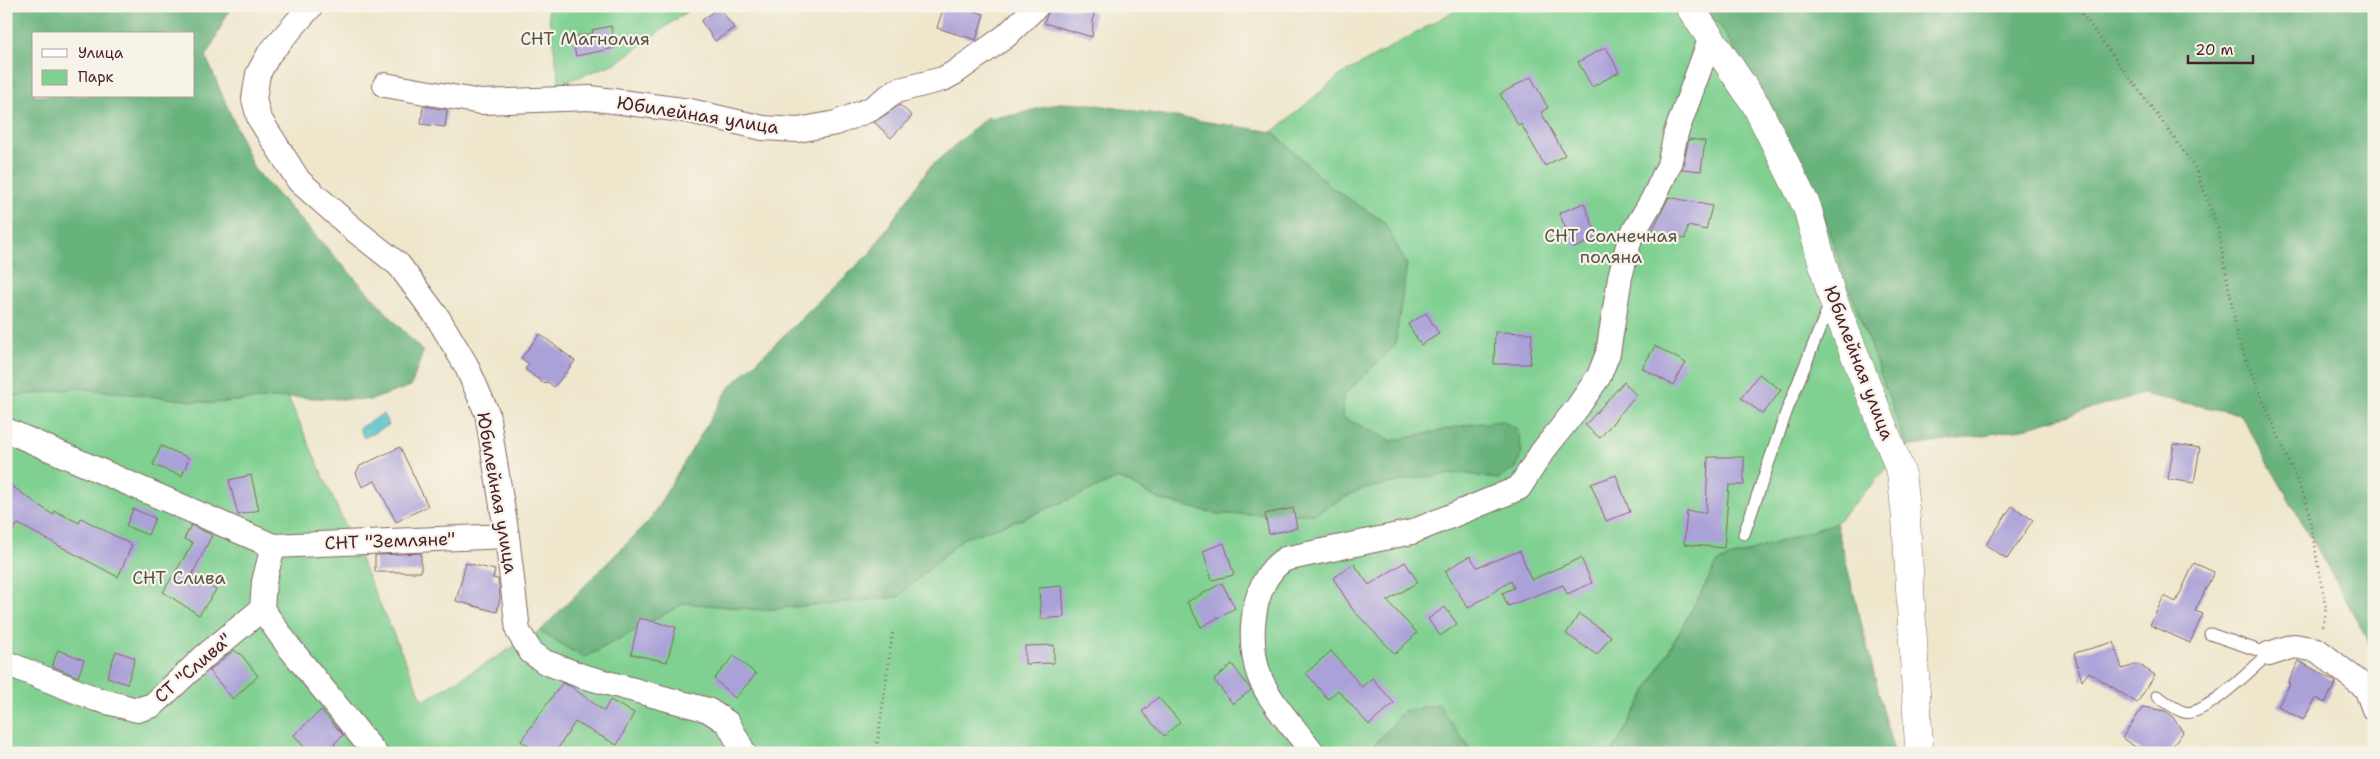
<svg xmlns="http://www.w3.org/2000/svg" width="2380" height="759" font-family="'Shantell Sans',sans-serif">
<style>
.green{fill:#7fd091;stroke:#64785e}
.forest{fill:#67b27b;stroke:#586853;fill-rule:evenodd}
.water{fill:#54c2ca;stroke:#4f707a}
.building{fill:#aba1d9}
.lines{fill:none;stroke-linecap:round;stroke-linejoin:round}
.service-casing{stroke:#836563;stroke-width:13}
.minor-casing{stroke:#836563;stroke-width:26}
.tertiary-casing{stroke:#836563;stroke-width:29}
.path{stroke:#836563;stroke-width:3;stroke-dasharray:1 4;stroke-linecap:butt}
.service{stroke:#fff;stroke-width:11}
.minor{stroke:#fff;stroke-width:24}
.tertiary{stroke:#fff;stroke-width:28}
.labels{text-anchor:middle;stroke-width:4.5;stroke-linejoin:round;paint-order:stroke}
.park-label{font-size:18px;fill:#5a544a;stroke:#f7f3e8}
.street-label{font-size:18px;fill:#4a1f2b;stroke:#f7f3e8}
</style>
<rect width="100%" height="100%" fill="#f7f3e8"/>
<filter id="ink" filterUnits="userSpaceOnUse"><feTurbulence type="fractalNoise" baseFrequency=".02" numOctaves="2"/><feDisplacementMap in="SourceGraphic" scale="10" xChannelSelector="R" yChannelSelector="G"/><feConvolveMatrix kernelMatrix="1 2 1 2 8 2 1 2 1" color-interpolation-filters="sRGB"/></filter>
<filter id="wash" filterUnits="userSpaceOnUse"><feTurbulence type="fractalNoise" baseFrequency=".0096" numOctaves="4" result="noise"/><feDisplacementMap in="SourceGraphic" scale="20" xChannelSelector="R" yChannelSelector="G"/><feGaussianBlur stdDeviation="1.12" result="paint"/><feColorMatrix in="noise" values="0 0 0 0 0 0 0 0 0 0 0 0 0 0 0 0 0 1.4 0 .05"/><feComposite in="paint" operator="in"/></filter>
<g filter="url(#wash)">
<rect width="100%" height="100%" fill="#eee7cc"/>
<g class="green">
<polygon points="547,6 694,6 618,62 560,84"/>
<polygon points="1463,6 1700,6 1721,27 1812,185 1907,447 1836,523 1718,562 1612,753 1473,753 1438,704 1378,740 1368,753 6,753 6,397 79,388 211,403 288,397 423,701 540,631 584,658 685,603 763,610 898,597 964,538 1028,517 1119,478 1161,500 1217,514 1314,514 1359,490 1416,478 1462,473 1498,479 1503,421 1471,424 1392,441 1342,417 1344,395 1395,346 1384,222 1331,187 1273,132 1338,77"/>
</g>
<g class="forest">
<path d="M6 6H231L206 57 254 169 423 352 411 386 371 400 288 397 211 403 79 388 6 397ZM34 34H194V96H34Z"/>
<polygon points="1700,6 2374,6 2374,653 2338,585 2240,414 2142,394 2022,429 1907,447 1812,185 1721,27"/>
<polygon points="1059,103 1091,104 1273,132 1331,187 1384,222 1407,264 1395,346 1344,395 1342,417 1392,441 1471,424 1503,421 1518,430 1522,452 1516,468 1498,479 1462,473 1416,478 1359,490 1314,514 1217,514 1161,500 1119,478 1028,517 964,538 898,597 763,610 685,603 584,658 540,631 649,521 729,388 870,253 929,168 986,118 1015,115"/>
<polygon points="1836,523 1894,753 1612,753 1718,562"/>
<polygon points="1438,704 1473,753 1368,753 1403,711"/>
</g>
<polygon class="water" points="383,414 389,425 364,438 359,428"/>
<g id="blocks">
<g class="building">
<polygon points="944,6 958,6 984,14 976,40 937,28"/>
<polygon points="719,7 734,28 715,41 701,21"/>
<polygon points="1050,7 1094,11 1092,37 1044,23"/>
<polygon points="611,26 615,48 576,56 572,37 593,33 592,30"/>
<polygon points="1606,47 1619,72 1592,87 1578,62"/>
<polygon points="1531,77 1548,108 1541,112 1565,155 1545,166 1521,124 1518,125 1500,94"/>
<polygon points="900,105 912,116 891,138 874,122"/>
<polygon points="423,106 447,110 445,127 421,124"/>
<polygon points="1689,139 1705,141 1701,171 1682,169"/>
<polygon points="1669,197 1712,206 1706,230 1688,226 1685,239 1652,231"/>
<polygon points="1584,203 1598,238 1574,248 1559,213"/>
<polygon points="1426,313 1439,334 1421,345 1408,324"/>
<polygon points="1495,332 1532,333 1530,364 1494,364"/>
<polygon points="540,334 575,361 554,387 548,382 543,383 525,369 529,364 521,358"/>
<polygon points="1655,346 1686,363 1673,385 1642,368"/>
<polygon points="1759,374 1781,390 1763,414 1741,398"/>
<polygon points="1624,382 1636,395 1600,438 1585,425"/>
<polygon points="2174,444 2200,448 2194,483 2168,479"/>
<polygon points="161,446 189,458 182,476 153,465"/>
<polygon points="400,447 428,506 396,522 375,481 362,487 356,473 360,466"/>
<polygon points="1708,457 1744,457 1744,485 1729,485 1724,548 1684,544 1687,511 1706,513"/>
<polygon points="251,475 259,510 238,515 229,480"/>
<polygon points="1616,475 1630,512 1606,521 1591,484"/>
<polygon points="6,482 53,515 55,511 79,523 81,518 132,545 118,577 18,524 6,540"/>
<polygon points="2012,506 2033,520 2007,559 1986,545"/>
<polygon points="1293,508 1297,528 1269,534 1265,514"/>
<polygon points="133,509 155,518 148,535 126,526"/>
<polygon points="191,525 212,535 192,575 216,590 199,615 163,592 193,543 184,539"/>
<polygon points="1224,543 1234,575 1212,580 1203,551"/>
<polygon points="1520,551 1531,580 1581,558 1592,583 1567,594 1563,585 1508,606 1502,593 1514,588 1511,581 1468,608 1445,571 1470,556 1477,567"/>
<polygon points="421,553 421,572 375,572 375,555"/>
<polygon points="1405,562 1418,582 1387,601 1417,633 1395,654 1353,610 1333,578 1354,564 1369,585"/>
<polygon points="466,563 495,570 493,578 498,579 500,598 497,612 456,601"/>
<polygon points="2194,563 2214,572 2195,611 2203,614 2190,643 2150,625 2164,596 2176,602"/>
<polygon points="1222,583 1235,608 1201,627 1187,602"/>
<polygon points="1062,586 1064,617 1041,619 1039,588"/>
<polygon points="1445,607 1457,624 1440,636 1428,619"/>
<polygon points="1579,614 1611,636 1597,655 1566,634"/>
<polygon points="639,618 676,627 667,662 631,654"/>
<polygon points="2114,642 2122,669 2138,664 2155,675 2137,703 2089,672 2082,681 2074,653"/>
<polygon points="1054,645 1054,663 1025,664 1025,646"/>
<polygon points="58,650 84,660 78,677 52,666"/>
<polygon points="234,650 239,654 240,653 258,676 233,699 209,671"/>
<polygon points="116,651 135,658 127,684 107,677"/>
<polygon points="1331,651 1362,687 1372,678 1394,703 1369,725 1338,690 1328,699 1306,673"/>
<polygon points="734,656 756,674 735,698 714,679"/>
<polygon points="2299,661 2336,682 2325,703 2316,698 2303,720 2278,706 2290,684 2288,683"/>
<polygon points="1232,664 1251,690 1233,704 1214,680"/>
<polygon points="562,683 570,686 604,711 610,700 634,713 617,745 575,722 555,753 540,753 521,741"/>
<polygon points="1158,697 1180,722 1164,736 1142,712"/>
<polygon points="2143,707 2165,711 2172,716 2183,732 2168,753 2144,753 2122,738"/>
<polygon points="321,710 343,735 334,744 342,753 309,753 294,735"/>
</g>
</g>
</g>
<g filter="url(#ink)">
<use href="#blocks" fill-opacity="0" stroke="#836563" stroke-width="1"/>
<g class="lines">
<g class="service-casing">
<g id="service">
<polyline points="1744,534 1787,410 1831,301"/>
<path d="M2157 696C2165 701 2175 710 2184 712 2204 718 2253 667 2269 654L2210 634"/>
</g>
</g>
<g class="minor-casing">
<g id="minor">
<polyline points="311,6 269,54 258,74 254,99 259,118 299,181 352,228 399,265 438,318 466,365 487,413 507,536 518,631 531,652 545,662 582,676 708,710 728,723 744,753"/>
<polyline points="385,85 481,102 590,98 690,111 763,128 798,130 836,123 871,109 896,91 943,79 954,73 1006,36 1037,6"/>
<polyline points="6,430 273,546 507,536"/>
<polyline points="273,546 264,582 262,609 289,647 375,753"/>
<polyline points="2269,654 2294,646 2317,650 2366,688 2374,709"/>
<polyline points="6,663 96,699 137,710 153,705 205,656 262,609"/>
<path d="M1313 753C1298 732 1277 711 1265 688 1245 654 1248 581 1285 559L1412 532 1519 488 1542 452 1577 408 1599 376 1608 353 1620 277 1630 238 1653 199 1669 165 1676 133 1711 37"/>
</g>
</g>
<g class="tertiary-casing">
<polyline id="tertiary" points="1689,6 1756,105 1807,207 1832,297 1901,472 1906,518 1919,747 1921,753"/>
</g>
<g class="path">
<polyline points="2076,6 2170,132 2195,168 2217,224 2239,343 2307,504 2326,609 2322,630"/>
<polyline points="876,753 893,630"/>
</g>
<use href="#service" class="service"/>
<use href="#minor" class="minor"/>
<use href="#tertiary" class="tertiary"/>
</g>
</g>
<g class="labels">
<g class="park-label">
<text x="585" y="45">СНТ Магнолия</text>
<text x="1611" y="242">СНТ Солнечная<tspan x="1611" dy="21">поляна</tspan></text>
<text x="179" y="584">СНТ Слива</text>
</g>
<g class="street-label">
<text transform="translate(698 115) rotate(9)" y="6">Юбилейная улица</text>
<text transform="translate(1859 363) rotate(69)" y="6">Юбилейная улица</text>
<text transform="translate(497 493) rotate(80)" y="6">Юбилейная улица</text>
<text transform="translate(390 541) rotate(-2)" y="6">СНТ "Земляне"</text>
<text transform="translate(193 668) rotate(-41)" y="6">СТ "Слива"</text>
</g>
</g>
<rect width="2380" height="759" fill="none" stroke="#f7f3e8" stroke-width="25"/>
<rect x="32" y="32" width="162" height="65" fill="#f7f3e8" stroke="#b29e9c"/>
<rect x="42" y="49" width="25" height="8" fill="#ffffff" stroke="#b29e9c"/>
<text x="78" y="58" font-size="15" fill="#4a1f2b">Улица</text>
<rect x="42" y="70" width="25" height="15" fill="#7fd091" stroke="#b29e9c"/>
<text x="78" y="82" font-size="15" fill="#4a1f2b">Парк</text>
<path d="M2188 55v8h65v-8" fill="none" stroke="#4a1f2b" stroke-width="2.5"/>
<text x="2195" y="55" font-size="15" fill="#4a1f2b" stroke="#f7f3e8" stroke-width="4" paint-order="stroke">20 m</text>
</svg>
